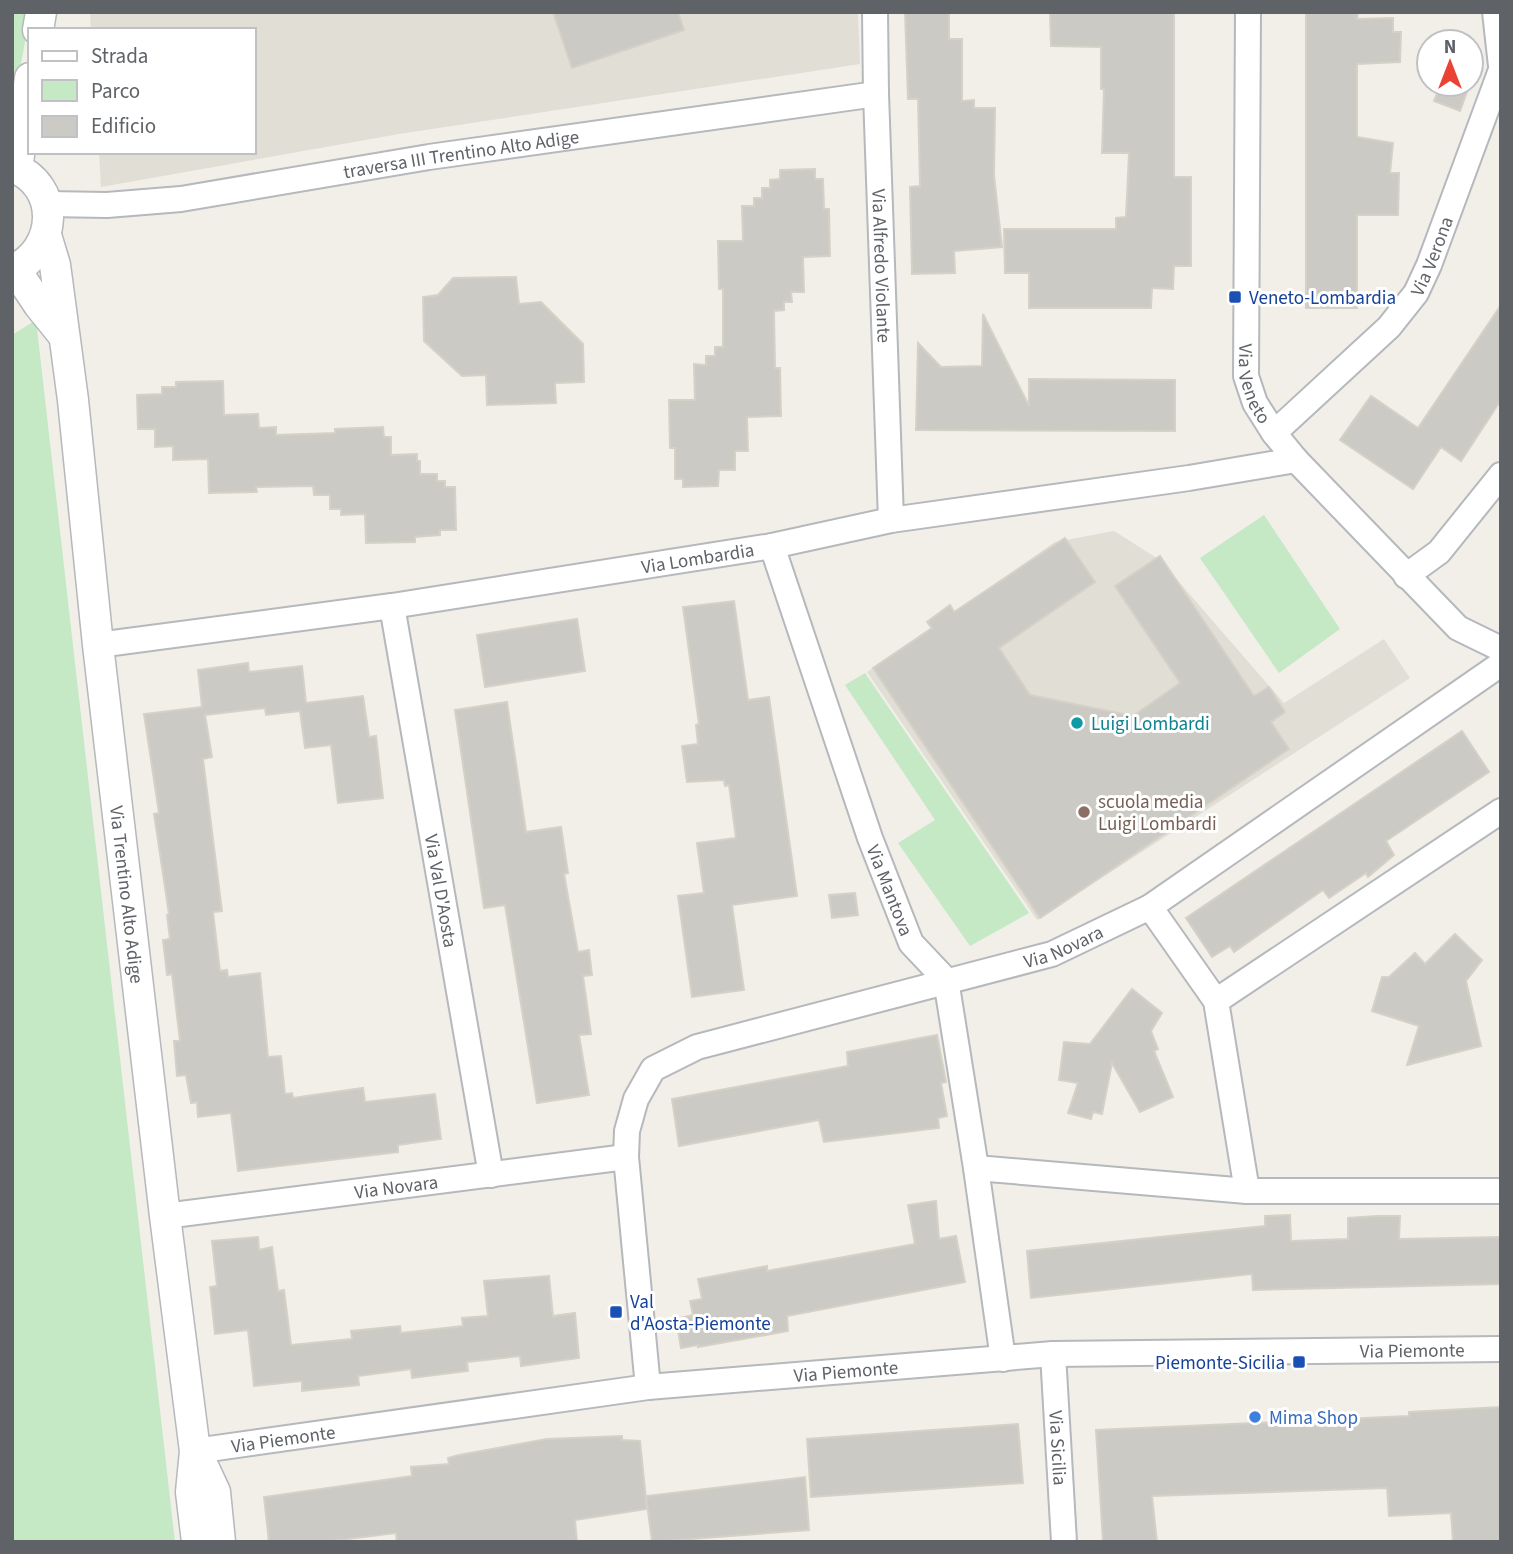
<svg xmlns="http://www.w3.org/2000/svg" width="1513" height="1554" font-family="'Source Sans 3',sans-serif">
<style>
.education{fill:#e1ded6}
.green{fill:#c5e8c5}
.building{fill:#cccac5;stroke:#d6d1c6;stroke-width:2}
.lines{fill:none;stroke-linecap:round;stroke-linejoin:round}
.minor-casing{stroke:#b5b8bc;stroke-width:28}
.tertiary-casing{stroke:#b5b8bc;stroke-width:33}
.minor{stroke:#fff;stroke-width:24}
.tertiary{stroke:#fff;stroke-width:30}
.transit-dot{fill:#1a4fb4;stroke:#fff;stroke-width:2.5}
.culture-dot{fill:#0f9aa8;stroke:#fff;stroke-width:2.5}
.education-dot{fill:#8d6e63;stroke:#fff;stroke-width:2.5}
.shop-dot{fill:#3f7fe0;stroke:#fff;stroke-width:2.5}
.labels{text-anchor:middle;stroke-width:6;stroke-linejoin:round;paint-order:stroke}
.street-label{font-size:19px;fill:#5f6368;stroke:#fff}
.transit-label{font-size:19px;fill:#164399;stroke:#fff;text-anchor:start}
.culture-label{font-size:19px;fill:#0d838f;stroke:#fff;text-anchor:start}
.education-label{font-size:19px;fill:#785e54;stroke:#fff;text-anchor:start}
.shop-label{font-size:19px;fill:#366cbe;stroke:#fff;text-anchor:start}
</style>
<rect width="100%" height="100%" fill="#f1efe8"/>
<g class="education">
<polygon points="90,12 858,12 860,64 399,134 101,187 99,152 254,152 254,30 91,30"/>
<polygon points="1114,531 1160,560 1284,703 1384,639 1410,678 1037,920 867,672 1055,542"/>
</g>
<g class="green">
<polygon points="12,12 25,12 27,31 12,112"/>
<polygon points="36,320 175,1542 12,1542 12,335"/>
<polygon points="1264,515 1340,629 1279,673 1200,558"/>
<polygon points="865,673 1029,913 970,946 898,843 935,820 845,685"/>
</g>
<g class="building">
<polygon points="553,12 678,12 684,30 572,68"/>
<polygon points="905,12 949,12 949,39 962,39 962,101 974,100 974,108 995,108 994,175 1002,247 954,251 955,273 912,274 910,187 920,186 918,99 908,99"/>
<polygon points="1050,12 1174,12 1174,177 1191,177 1191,266 1174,266 1173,289 1152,288 1151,308 1029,308 1029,273 1005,273 1004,229 1116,229 1116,218 1126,217 1129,153 1102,153 1104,89 1101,89 1101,47 1051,46"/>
<polygon points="1306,12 1358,12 1357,19 1393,18 1393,32 1401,32 1400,62 1357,64 1357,137 1393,143 1390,173 1399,173 1398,215 1357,215 1357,308 1306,308"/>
<polygon points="1441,84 1455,84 1468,89 1460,111 1434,101"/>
<polygon points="815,169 815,179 823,179 824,209 829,209 830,256 803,257 804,292 791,292 792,302 784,302 784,310 774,311 775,368 780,368 781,416 747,417 748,451 735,451 735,470 719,470 718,486 683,487 683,479 675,479 675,448 670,448 669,400 695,400 694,364 706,365 706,356 715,356 715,347 723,347 723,289 719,289 718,241 743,241 742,206 754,206 754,198 762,198 762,188 770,188 770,180 780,179 780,170"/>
<polygon points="516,277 519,304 541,302 583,344 584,382 555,383 556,403 487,405 486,375 462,376 424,341 423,297 438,295 453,278"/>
<polygon points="1501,305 1501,400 1461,461 1441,447 1413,489 1340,440 1371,396 1418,428"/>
<polygon points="983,314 1029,406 1029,379 1175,380 1175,431 916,430 918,343 941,367 982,366"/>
<polygon points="223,381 224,415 258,414 259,428 276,427 276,435 335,433 335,429 383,427 384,437 391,437 391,455 417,454 417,461 420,461 420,474 437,474 437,481 445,481 445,487 455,487 456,530 440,530 440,535 415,537 415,542 366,543 365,514 341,515 341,509 330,509 330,495 314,495 313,486 256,487 257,492 209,493 208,459 173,460 173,446 155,447 155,429 138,429 137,395 162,394 162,387 176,387 176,382"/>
<polygon points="1065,538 1095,582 999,648 1030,695 1133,716 1180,683 1115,586 1160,556 1254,696 1269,687 1285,712 1271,722 1289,749 1040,918 873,668 932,628 927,622 950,605 954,612"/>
<polygon points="734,601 748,700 769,697 797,896 732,905 744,990 692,997 678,896 704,893 697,843 736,838 729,785 725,786 724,780 687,782 682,746 698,744 696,725 699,724 683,607"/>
<polygon points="577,619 585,671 485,687 477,635"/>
<polygon points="248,663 249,672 302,666 306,703 363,696 369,737 376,736 383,798 338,803 331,745 305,748 300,711 266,715 265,708 205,715 212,757 203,759 222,911 213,912 220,971 227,970 228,977 260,973 268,1057 281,1056 285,1094 292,1093 293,1098 363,1088 365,1102 435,1094 441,1139 398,1145 398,1152 238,1171 231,1113 198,1117 197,1102 191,1103 186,1075 177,1076 174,1041 180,1041 172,974 167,975 163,940 170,939 167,915 169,914 154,814 159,813 144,714 202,707 198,670"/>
<polygon points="507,702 526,832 561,827 568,873 564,874 578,952 589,950 592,975 583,976 591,1034 579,1035 589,1095 537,1103 505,905 484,908 455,710"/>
<polygon points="1462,731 1489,772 1386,841 1394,855 1368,877 1366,873 1329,898 1323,890 1234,952 1230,946 1212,957 1186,918"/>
<polygon points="855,893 858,915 832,918 829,895"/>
<polygon points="1455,934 1482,960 1466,981 1481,1046 1407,1065 1419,1026 1372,1011 1382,977 1389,977 1415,953 1425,964"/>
<polygon points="1132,989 1162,1013 1151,1031 1158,1049 1154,1051 1173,1097 1140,1112 1112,1063 1102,1114 1093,1112 1091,1119 1068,1113 1078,1083 1059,1080 1064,1042 1090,1044"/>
<polygon points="937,1035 946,1082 941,1083 947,1116 938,1118 939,1128 824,1142 819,1120 679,1146 672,1099 848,1066 847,1052"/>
<polygon points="936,1201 939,1239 956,1236 965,1282 787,1316 788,1331 698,1347 698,1345 681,1348 676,1319 693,1315 690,1301 702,1299 698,1279 767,1266 767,1271 915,1244 908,1205"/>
<polygon points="1290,1215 1291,1241 1348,1239 1348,1218 1377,1216 1400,1216 1399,1239 1501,1237 1501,1284 1253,1290 1252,1274 1031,1298 1027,1251 1265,1226 1265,1216"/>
<polygon points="258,1237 259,1250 272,1247 278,1291 284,1290 291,1345 352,1339 351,1331 400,1326 401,1333 463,1326 462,1318 488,1316 484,1281 549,1276 553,1316 575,1313 579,1358 521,1366 520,1356 467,1362 468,1371 412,1378 411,1369 358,1376 359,1385 302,1391 302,1381 254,1386 248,1330 215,1334 210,1287 217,1286 212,1241"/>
<polygon points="1501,1407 1501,1542 1453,1542 1451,1513 1389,1516 1387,1488 1152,1496 1157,1542 1103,1542 1096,1430 1409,1416 1409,1412"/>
<polygon points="1018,1424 1023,1483 811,1497 807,1439"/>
<polygon points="622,1436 622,1440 640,1441 647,1509 575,1520 577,1542 397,1542 396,1533 323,1542 269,1542 264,1497 412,1476 411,1467 449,1464 448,1458 459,1455 547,1439"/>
<polygon points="805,1477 809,1530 652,1542 646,1496"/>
</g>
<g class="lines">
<g class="minor-casing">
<g id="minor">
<path id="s1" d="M875 12 876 94 891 520"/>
<path id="s2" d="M1248 12 1246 376 1255 403 1274 433 1296 460 1458 628 1501 649"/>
<polyline points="1495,12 1501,66"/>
<path id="s3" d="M47 204 107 205 181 199 429 157 876 94"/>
<path id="s4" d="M1274 433 1389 327 1416 293 1429 265 1501 70"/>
<path id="s5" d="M772 546 870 838 911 943 946 980 976 1168 1003 1359"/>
<polyline points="1406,576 1439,552 1501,475"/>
<path id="s6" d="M392 606 491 1175"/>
<path id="s7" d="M98 645 392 606 772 546 891 520 1189 478 1296 460"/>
<polyline points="1150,907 1216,1001 1247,1191"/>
<polyline points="1216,1001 1501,811"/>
<polyline points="976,1168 1247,1191 1501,1191"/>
<path id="s8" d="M165 1216 626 1157"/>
<path id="s9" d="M1053 1354 1064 1542"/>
<path id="s10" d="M648 1387 626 1157 627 1131 636 1099 653 1069 697 1047 1052 954 1150 907 1501 664"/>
<path id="s11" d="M195 1451 648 1387 1053 1354 1501 1349"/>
</g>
</g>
<g class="tertiary-casing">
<g id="tertiary">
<polyline points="38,30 41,12"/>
<path d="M12 167C62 185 58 251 12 270"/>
<polyline points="17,169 30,78"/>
<path id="s12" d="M46 235 55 265 73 400 98 645 165 1216 195 1451 191 1492 197 1542"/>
<polyline points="15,269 39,305 64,336"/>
<polyline points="196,1451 215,1492 220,1542"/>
</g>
</g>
<use href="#minor" class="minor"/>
<use href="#tertiary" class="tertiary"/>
</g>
<g class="transit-dot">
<rect x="1228" y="290" width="14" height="14" rx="3.5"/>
<rect x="609" y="1305" width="14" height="14" rx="3.5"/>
<rect x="1292" y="1355" width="14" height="14" rx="3.5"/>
</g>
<circle class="culture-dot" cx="1077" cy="723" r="7"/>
<circle class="education-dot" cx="1084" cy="812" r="7"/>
<circle class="shop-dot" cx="1255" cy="1417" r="7"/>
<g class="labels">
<g class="street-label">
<text dy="7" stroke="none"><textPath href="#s3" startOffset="418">traversa III Trentino Alto Adige</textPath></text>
<text dy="7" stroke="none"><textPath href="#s4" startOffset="240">Via Verona</textPath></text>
<text dy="7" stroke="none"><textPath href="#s1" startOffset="254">Via Alfredo Violante</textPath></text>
<text dy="7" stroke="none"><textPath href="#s2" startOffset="373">Via Veneto</textPath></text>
<text dy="7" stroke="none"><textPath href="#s7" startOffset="606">Via Lombardia</textPath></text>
<text dy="7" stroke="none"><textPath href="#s5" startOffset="364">Via Mantova</textPath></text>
<text dy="7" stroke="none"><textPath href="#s6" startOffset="289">Via Val D'Aosta</textPath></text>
<text dy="7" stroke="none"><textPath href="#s12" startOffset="665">Via Trentino Alto Adige</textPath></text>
<text dy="7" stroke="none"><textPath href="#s10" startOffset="754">Via Novara</textPath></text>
<text dy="7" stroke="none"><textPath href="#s8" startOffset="233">Via Novara</textPath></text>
<text dy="7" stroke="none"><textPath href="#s11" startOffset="1223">Via Piemonte</textPath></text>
<text dy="7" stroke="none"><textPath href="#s11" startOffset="656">Via Piemonte</textPath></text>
<text dy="7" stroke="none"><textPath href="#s11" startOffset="89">Via Piemonte</textPath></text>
<text dy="7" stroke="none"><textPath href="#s9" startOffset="94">Via Sicilia</textPath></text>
</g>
<g class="transit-label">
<text x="1249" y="304">Veneto-Lombardia</text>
<text x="630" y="1308">Val<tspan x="630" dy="22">d'Aosta-Piemonte</tspan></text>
<text x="1285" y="1369" text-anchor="end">Piemonte-Sicilia</text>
</g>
<g class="culture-label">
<text x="1091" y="730">Luigi Lombardi</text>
</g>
<g class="education-label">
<text x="1098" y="808">scuola media<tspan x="1098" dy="22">Luigi Lombardi</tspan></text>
</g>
<g class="shop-label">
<text x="1269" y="1424">Mima Shop</text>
</g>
</g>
<rect width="1513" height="1554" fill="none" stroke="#5f6368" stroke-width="28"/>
<rect x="28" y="28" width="228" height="126" fill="#ffffff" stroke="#bfc1c3" stroke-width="2"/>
<rect x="42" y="51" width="35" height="10" fill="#ffffff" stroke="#bfc1c3" stroke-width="2"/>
<text x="91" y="63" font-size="21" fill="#5f6368">Strada</text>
<rect x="42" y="80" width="35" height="21" fill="#c5e8c5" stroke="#bfc1c3" stroke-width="2"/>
<text x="91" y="98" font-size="21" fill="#5f6368">Parco</text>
<rect x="42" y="116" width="35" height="21" fill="#cccac5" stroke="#bfc1c3" stroke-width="2"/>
<text x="91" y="133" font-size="21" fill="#5f6368">Edificio</text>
<g transform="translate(1450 63)"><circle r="33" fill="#ffffff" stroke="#bfc1c3" stroke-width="2"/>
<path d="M0-5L12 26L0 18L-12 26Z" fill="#ea4335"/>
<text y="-10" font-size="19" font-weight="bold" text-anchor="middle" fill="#5f6368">N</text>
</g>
</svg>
